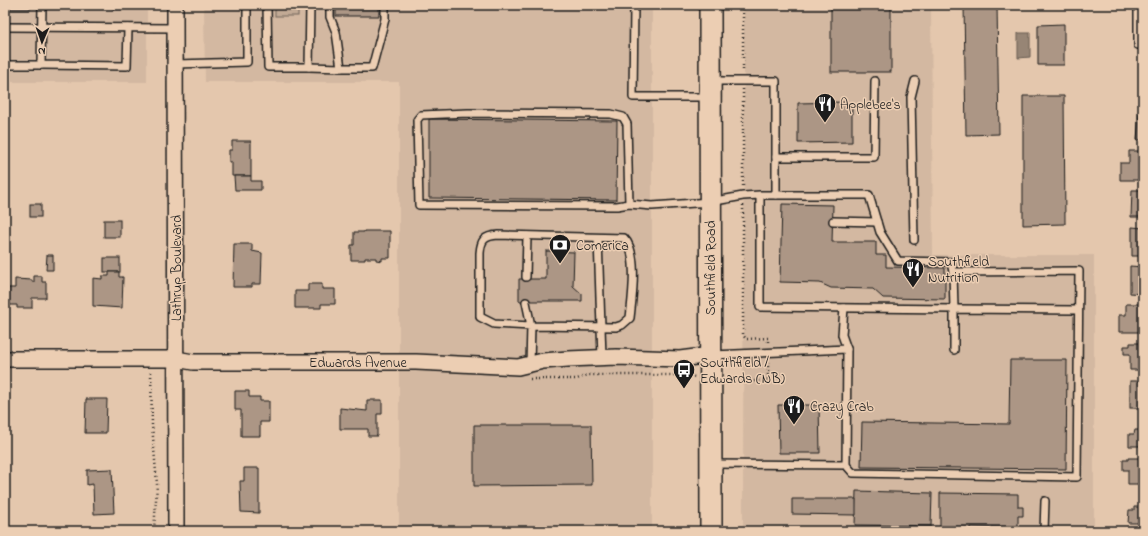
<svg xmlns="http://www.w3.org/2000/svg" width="1148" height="536" font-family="'Indie Flower',sans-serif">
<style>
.built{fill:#d3b8a1}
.green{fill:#c2aa95;stroke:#6f6358}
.water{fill:#978575;stroke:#665b51}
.building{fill:#ac9685;stroke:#1c1c1c}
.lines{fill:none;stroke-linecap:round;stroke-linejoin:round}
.lane-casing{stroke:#1c1c1c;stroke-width:10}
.street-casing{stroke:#1c1c1c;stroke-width:18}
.secondary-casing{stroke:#1c1c1c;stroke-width:24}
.path{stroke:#1c1c1c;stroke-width:2.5;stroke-dasharray:1 3;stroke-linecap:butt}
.lane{stroke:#ecceb3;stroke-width:7}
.street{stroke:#ecceb3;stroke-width:15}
.secondary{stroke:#ecceb3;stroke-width:21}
.labels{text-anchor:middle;stroke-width:3;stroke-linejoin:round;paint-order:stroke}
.poi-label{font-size:14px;fill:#1c1c1c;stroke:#ecceb3;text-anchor:start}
.street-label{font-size:14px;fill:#1c1c1c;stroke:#ecceb3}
</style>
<rect width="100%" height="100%" fill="#e4c7ad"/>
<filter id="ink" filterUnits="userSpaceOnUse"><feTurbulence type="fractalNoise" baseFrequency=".025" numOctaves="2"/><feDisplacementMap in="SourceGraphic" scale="8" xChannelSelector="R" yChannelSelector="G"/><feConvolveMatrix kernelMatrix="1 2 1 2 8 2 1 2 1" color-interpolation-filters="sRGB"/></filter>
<g filter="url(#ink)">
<g class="built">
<rect x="5" y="5" width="142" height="77"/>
<polygon points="204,5 652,5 652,531 399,531 399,82 205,82"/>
<polygon points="744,5 931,5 933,255 1094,255 1094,531 743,531"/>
</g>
<rect class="green" x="275" y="5" width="23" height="11"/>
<polygon class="water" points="1018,33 1030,33 1030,57 1018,58"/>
<g class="building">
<rect x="5" y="5" width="25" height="4"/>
<rect x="113" y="5" width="23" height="4"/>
<rect x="336" y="5" width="43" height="11"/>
<rect x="831" y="5" width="60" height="67"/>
<polygon points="964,5 997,5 999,134 966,135"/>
<polygon points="1064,24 1064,65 1038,65 1038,25"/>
<rect x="1142" y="84" width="1" height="17"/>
<polygon points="1023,96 1064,96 1065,224 1023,225"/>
<polygon points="844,102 844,105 852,105 852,142 798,143 798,103"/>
<polygon points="1139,113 1143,113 1143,140 1137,140"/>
<polygon points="429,119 617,121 616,200 429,198"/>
<polygon points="232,141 251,141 251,176 232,176 232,162 229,162 229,150 232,150"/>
<polygon points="1129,151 1143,151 1143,180 1120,180 1120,163 1129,163"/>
<polygon points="234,176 251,176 251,181 261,181 261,190 235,190"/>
<polygon points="1132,190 1143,190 1143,217 1131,217"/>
<rect x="30" y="204" width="11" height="13"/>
<polygon points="782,204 833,205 832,242 876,242 876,255 886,255 886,267 945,268 945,299 883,298 873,289 831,288 820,283 780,282"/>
<rect x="104" y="220" width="16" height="17"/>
<polygon points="1132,227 1143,228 1143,256 1132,256"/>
<polygon points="364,231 390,231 390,258 382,258 382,261 376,260 376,258 365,258 365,260 351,260 351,245 354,245 354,232 364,232"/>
<polygon points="234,244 252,244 252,251 262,253 261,284 252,284 252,287 233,287"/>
<polygon points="546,251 574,252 573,286 582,294 582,301 519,301 519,279 546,279"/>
<polygon points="47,255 53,255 53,270 46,270"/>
<rect x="104" y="258" width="16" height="14"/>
<polygon points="1130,266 1143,267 1143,294 1130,293"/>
<polygon points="109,272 119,272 119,277 123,277 122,308 93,306 93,278 102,279 102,276 109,276"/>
<polygon points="34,276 42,276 42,282 46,282 46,298 32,298 32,308 17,308 17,305 8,305 8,288 15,288 15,279 32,280 32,282 34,282"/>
<polygon points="308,284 322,284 322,289 335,289 335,304 321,304 321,308 295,308 295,291 308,291"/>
<polygon points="1126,304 1143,304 1143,332 1119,332 1119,315 1126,315"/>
<polygon points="1130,343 1143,343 1143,370 1130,370 1130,354 1124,354 1124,346 1130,346"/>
<polygon points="1010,360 1067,360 1066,469 861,467 862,422 1009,424"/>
<rect x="1130" y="381" width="13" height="27"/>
<polygon points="235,391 249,391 249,397 260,397 260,401 269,401 269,422 260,422 260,436 241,436 241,410 235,410"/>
<polygon points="86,399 107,399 106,433 85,433"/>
<polygon points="367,400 382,400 382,414 377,414 377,436 368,436 368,429 340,429 340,408 367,411"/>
<polygon points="778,405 819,405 820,453 779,453"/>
<polygon points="1140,419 1143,419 1143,446 1129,446 1129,434 1134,434 1135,430 1140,430"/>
<polygon points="474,425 591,425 592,485 474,486"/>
<polygon points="1128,458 1143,458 1143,484 1128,484 1128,470 1123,470 1123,460 1128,460"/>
<polygon points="244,468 259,468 259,513 241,512 240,481 244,481"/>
<polygon points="112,469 114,513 94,514 93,484 87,485 87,470"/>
<polygon points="856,491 932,493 931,526 855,525"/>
<polygon points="940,493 1018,494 1018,507 1023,507 1023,516 1018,516 1018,528 970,527 970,531 956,531 956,527 940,527"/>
<polygon points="1140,495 1143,496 1143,523 1128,523 1129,510 1134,510 1134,507 1140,507"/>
<polygon points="792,499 856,499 856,515 792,514"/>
</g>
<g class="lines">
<g class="lane-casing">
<g id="lane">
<polyline points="42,5 41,65 127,66 128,28"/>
<polyline points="267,5 268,67 309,67 310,5"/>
<polyline points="330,5 330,17 336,32 341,68 372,68 385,19 385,5"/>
<polyline points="634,5 633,97 708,97"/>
<polyline points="1138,5 1138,45 1143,45"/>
<polyline points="5,27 175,28"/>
<polyline points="176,64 247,62 247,5"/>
<polyline points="5,65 41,65"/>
<polyline points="309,67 341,68"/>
<polyline points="712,81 776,81 776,195"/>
<polyline points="776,157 874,157 875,81"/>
<polyline points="629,204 627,124 623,117 611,114 468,113 421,115 417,120 419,205 617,206 629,204 652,206 710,202 743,196 760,195 869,195 880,232 898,261 951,262 953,272 954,309 760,307 760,195"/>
<polyline points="833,221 877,222"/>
<polyline points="598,238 602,357"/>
<polyline points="914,240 911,97 915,81"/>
<polyline points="526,277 527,236"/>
<path d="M526 302 531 326 616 327 622 325 630 318C632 299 639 252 624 238L498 235C484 236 481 240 480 253V317L494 324 531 326 530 364"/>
<polyline points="844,308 842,335 847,349"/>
<polyline points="954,350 954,309 1078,310"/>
<polyline points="713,355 847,349 846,465 853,473 1077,477 1079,271 953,272"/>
<polyline points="713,464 846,465"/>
<polyline points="1044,531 1045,501"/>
</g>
</g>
<g class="street-casing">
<g id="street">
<polyline points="175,5 176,531"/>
<polyline points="5,359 176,359 193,362 416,362 518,367 543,361 568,359 616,357 680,359 711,355"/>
</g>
</g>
<g class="secondary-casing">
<polyline id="secondary" points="710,5 711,531"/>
</g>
<g class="path">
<polyline points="743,5 743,72"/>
<polyline points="743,186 743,89"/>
<polyline points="743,205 743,335 746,339 768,338 768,345"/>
<polyline points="151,372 152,425 157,484 154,531"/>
<polyline points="530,379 577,379 588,375 681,375 696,377"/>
<polyline points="726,381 768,381 768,362"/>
</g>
<use href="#lane" class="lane"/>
<use href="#street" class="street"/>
<use href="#secondary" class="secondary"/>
</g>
</g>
<defs>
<g id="restaurant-pin" transform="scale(1.15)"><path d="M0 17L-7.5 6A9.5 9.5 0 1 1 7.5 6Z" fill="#1c1c1c" stroke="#ecceb3"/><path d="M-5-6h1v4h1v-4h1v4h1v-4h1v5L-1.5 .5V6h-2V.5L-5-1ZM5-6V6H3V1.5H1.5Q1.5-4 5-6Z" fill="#fff"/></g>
<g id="bank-pin" transform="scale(1.15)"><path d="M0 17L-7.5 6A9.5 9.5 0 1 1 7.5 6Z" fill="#1c1c1c" stroke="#ecceb3"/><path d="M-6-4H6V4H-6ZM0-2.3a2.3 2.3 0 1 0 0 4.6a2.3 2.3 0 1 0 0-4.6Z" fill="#fff"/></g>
<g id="bus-pin" transform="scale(1.15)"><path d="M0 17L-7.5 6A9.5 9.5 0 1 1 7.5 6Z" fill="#1c1c1c" stroke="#ecceb3"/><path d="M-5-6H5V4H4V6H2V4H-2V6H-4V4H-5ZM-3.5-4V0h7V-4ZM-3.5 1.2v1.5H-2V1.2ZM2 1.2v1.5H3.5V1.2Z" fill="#fff"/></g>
</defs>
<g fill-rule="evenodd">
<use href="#restaurant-pin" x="825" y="104"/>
<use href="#bank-pin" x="560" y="245"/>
<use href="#restaurant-pin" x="913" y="269"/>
<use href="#bus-pin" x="684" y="370"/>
<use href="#restaurant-pin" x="794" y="406"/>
</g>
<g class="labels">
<g class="poi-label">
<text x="840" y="109">Applebee's</text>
<text x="576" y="250">Comerica</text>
<text x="928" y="266">Southfield<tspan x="928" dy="16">Nutrition</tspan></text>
<text x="700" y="367">Southfield /<tspan x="700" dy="16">Edwards (NB)</tspan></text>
<text x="810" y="411">Crazy Crab</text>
</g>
<g class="street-label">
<text transform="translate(176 268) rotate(-90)" y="5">Lathrup Boulevard</text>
<text transform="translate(710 268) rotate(-90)" y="5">Southfield Road</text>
<text x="358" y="367">Edwards Avenue</text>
</g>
</g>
<rect width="1148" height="536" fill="none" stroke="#ecceb3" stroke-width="20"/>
<rect x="10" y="10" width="1128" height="516" fill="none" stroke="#1c1c1c" stroke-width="1.5" filter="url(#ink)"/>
<g transform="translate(42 42) rotate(182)" stroke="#ecceb3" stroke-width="3" paint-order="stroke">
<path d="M0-3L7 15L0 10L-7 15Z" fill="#1c1c1c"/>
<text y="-6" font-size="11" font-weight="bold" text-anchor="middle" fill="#1c1c1c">N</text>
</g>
</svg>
